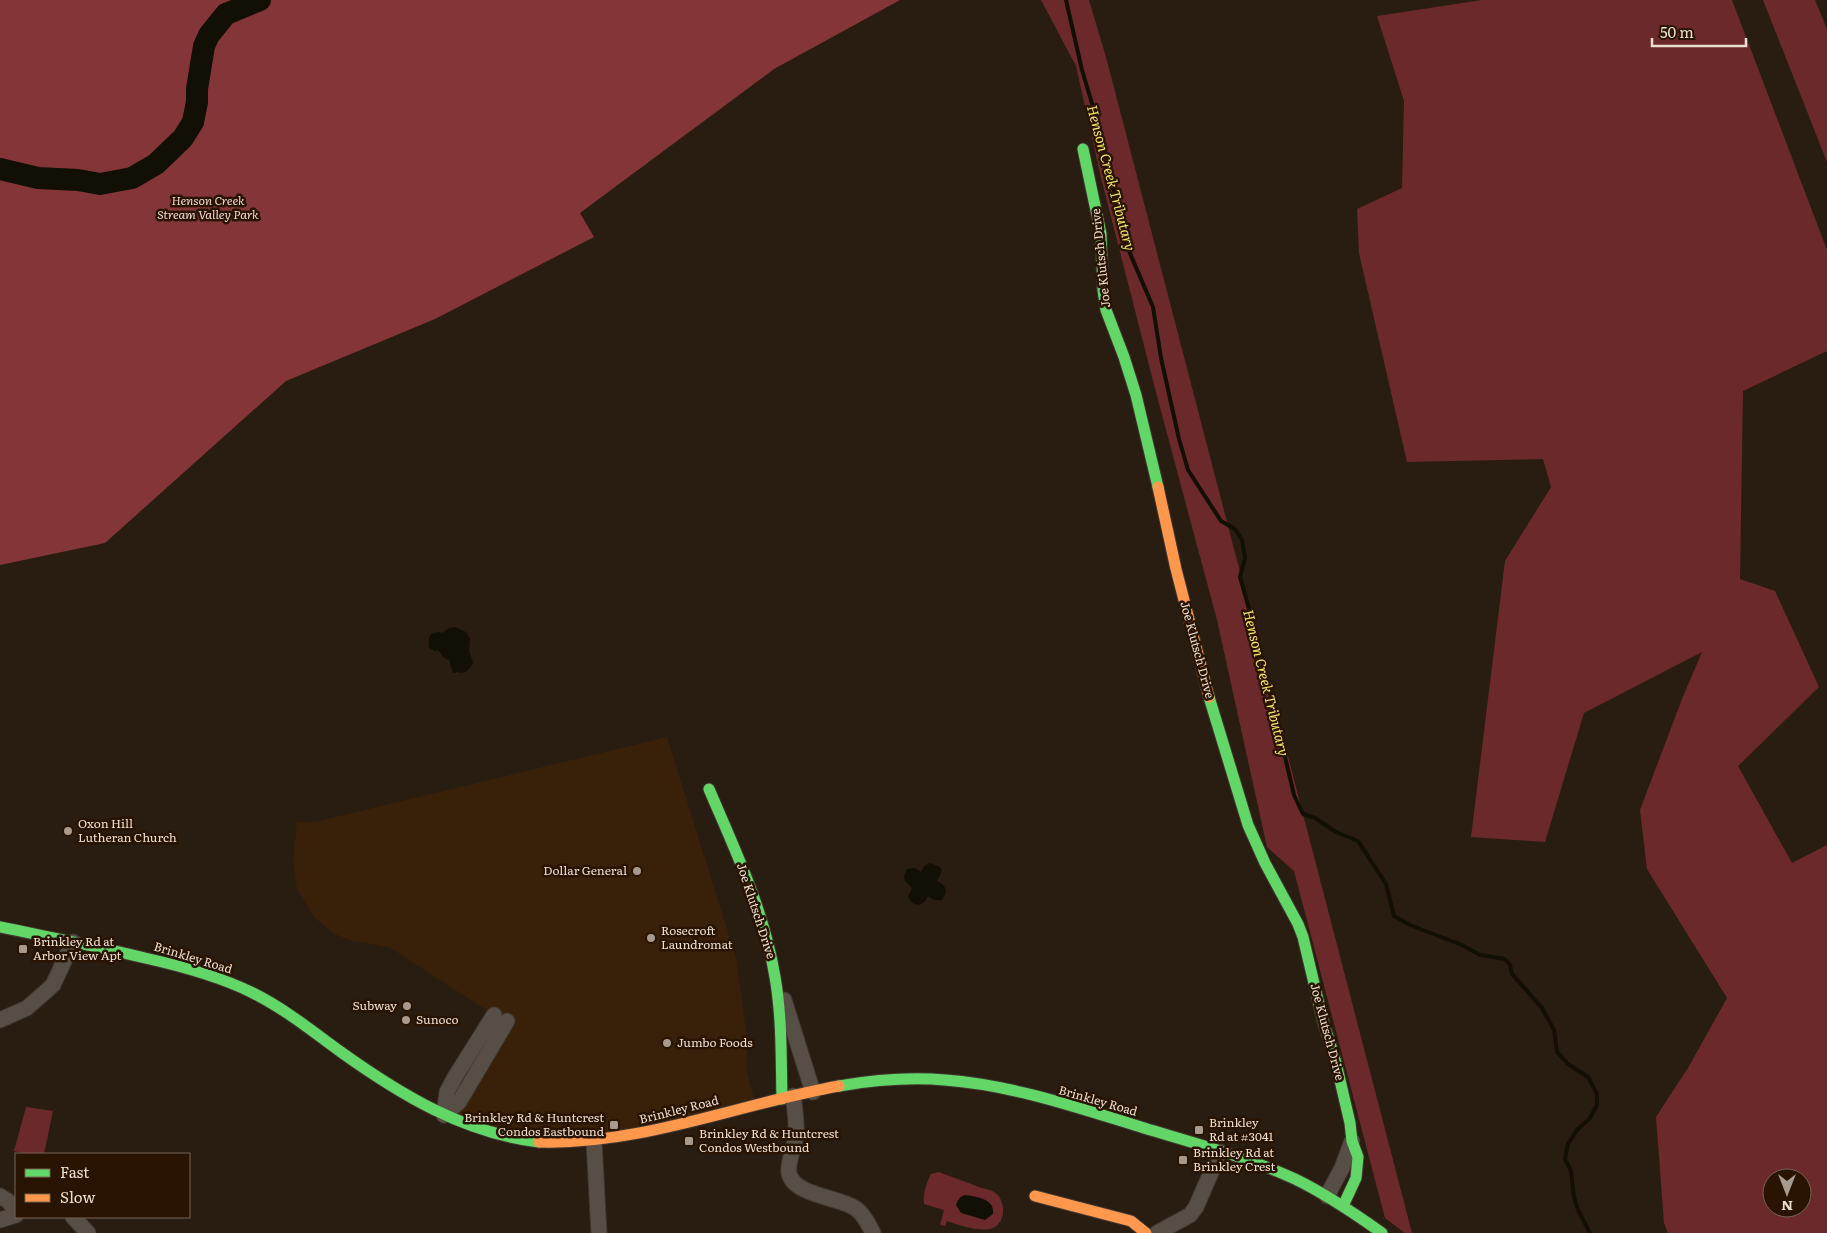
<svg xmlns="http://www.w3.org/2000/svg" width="1827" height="1233" font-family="Literata,serif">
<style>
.built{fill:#392008}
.green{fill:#6b292b;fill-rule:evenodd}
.forest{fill:#843537}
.water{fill:#120f04}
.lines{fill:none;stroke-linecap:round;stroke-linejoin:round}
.stream{stroke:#120f04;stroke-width:4}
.river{stroke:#120f04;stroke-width:22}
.street-casing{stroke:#41372f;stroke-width:17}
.fast-casing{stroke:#41372f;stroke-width:13}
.slow-casing{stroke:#41372f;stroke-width:13}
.street{stroke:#574e45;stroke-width:15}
.fast{stroke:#63d668;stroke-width:11}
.slow{stroke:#ff974d;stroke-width:11}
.poi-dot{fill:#a89a8e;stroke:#291401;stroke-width:2}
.labels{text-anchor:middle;stroke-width:5;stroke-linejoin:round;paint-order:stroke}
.park-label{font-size:12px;font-style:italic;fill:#efd4d3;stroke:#291401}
.street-label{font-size:12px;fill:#ecddd1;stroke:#291401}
.poi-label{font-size:12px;fill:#ecddd1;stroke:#291401;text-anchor:start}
.water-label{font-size:14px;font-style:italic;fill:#f5e664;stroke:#291401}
</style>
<rect width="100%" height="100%" fill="#291d12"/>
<polygon class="built" points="667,737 736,958 746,1030 747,1073 756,1105 570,1143 444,1115 507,1021 494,1015 389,947 349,940 335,934 316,919 297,889 293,862 297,822 315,822"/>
<g class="green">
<polygon points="1041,0 1089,0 1106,57 1412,1233 1405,1233 1385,1218 1294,871 1267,847 1217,620 1158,400 1101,178 1076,66"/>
<path d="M1482 0H1732L1827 250V351L1743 391 1740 579 1775 591 1819 687 1738 766 1792 863 1827 845V1233H1668L1664 1223 1656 1117 1688 1068 1727 998 1647 869 1640 810 1682 699 1702 652 1584 713 1545 842 1471 837 1505 561 1551 487 1543 459 1407 462 1359 253 1357 209 1402 188 1404 101 1377 16ZM1772 1178H1802V1208H1772Z"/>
<polygon points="1763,0 1815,0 1827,29 1827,162"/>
<polygon points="26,1107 53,1111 44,1154 27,1154 14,1151"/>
<path d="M939 1172C952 1177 966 1182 979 1187 984 1189 990 1189 994 1192 1006 1199 1007 1222 993 1228 983 1233 958 1225 947 1221L945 1226 940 1225 944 1210 924 1204C923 1193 926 1184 931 1174Z"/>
</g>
<polygon class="forest" points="0,0 900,0 774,69 580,213 594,237 435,319 286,381 105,543 0,565"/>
<g class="water">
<polygon points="455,627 466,632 470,639 469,651 473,662 471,667 466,672 460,673 457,671 456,673 453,673 449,660 444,658 438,650 435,651 429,648 429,638 431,634 438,632 442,633 449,628"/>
<path d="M930 863 940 867 942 871 937 881C947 885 948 892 942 900 936 901 933 900 928 896 924 907 913 908 908 897L912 888 905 881 904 876 907 869 915 868 921 872 924 866Z"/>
<path d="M966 1195C978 1197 995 1199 993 1214L985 1220 961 1213 956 1205C958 1199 960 1196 966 1195Z"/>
</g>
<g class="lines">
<polyline class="stream" points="1066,0 1082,70 1102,137 1126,244 1153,307 1161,358 1179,439 1188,470 1221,521 1235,529 1242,540 1245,558 1240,577 1255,630 1294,795 1303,814 1315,818 1336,832 1358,841 1386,884 1394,916 1410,925 1462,945 1480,955 1505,959 1510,965 1512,974 1542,1008 1554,1030 1557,1052 1568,1064 1588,1077 1597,1094 1597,1105 1590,1118 1577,1130 1568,1144 1565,1159 1571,1171 1574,1197 1578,1210 1590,1233"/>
<polyline class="river" points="0,169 38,178 78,180 100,184 132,178 156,164 183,138 193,122 197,102 197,89 204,46 209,35 226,14 260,0"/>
<g class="street-casing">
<g id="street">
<polyline points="784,1000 813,1092"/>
<polyline points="0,1020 27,1008 53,985 73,942"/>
<path d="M793 1096C795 1109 797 1122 796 1135 795 1145 787 1163 789 1173 793 1195 838 1197 855 1208 863 1213 869 1225 873 1233"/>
<polyline points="444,1115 459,1102 507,1021"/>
<polyline points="444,1115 447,1092 455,1077 494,1015"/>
<polyline points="594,1141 599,1233"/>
<polyline points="0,1196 8,1201 16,1210"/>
<polyline points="1327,1196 1342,1168 1352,1141"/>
<polyline points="73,1217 88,1233"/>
<polyline points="0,1220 16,1215"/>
<polyline points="1157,1233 1190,1215 1196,1207 1220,1152"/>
</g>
</g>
<g class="fast-casing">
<g id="fast">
<polyline points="1083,149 1101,234 1103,290 1106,310 1124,357 1136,395 1158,487"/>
<polyline points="1209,697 1248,825 1265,863 1298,924 1303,937 1323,1021 1336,1063 1350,1123 1352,1141 1358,1157 1356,1178 1343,1206"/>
<path d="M709 789C735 850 764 910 775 977 782 1017 781 1058 782 1099"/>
<path d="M0 927C48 937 97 946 145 958 181 966 219 976 253 993 285 1009 312 1031 341 1052 401 1095 464 1133 539 1142"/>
<path d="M839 1086C874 1080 909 1077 945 1080 1013 1085 1079 1108 1144 1128 1194 1143 1247 1157 1295 1179 1326 1194 1354 1213 1382 1233"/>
</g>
</g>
<g class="slow-casing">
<g id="slow">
<polyline points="1158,487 1176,569 1209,697"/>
<path d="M539 1142C642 1145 738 1104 839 1086"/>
<polyline points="1035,1196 1131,1221 1146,1233"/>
</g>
</g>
<use href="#street" class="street"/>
<use href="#fast" class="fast"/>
<use href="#slow" class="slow"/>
</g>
<g class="poi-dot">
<circle cx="68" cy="831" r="5"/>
<circle cx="637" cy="871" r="5"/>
<circle cx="651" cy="938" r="5"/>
<rect x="18" y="944" width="10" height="10" rx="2.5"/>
<circle cx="407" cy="1006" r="5"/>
<circle cx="406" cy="1020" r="5"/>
<circle cx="667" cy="1043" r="5"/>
<rect x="609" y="1120" width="10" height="10" rx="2.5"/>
<rect x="1194" y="1125" width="10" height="10" rx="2.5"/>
<rect x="684" y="1136" width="10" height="10" rx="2.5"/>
<rect x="1178" y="1155" width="10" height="10" rx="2.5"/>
</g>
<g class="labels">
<g class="park-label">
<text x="208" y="205">Henson Creek<tspan x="208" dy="14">Stream Valley Park</tspan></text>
</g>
<g class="street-label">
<text transform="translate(1101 258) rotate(-96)" y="4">Joe Klutsch Drive</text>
<text transform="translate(1197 650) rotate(75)" y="4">Joe Klutsch Drive</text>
<text transform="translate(756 911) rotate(72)" y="4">Joe Klutsch Drive</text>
<text transform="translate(193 958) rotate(17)" y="4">Brinkley Road</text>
<text transform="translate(1327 1032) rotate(75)" y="4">Joe Klutsch Drive</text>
<text transform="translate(1098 1101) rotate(16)" y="4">Brinkley Road</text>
<text transform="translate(679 1110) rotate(-14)" y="4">Brinkley Road</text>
</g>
<g class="poi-label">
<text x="78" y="828">Oxon Hill<tspan x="78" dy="14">Lutheran Church</tspan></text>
<text x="627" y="875" text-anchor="end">Dollar General</text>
<text x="661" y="935">Rosecroft<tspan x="661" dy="14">Laundromat</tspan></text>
<text x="33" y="946">Brinkley Rd at<tspan x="33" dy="14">Arbor View Apt</tspan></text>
<text x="397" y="1010" text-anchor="end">Subway</text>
<text x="416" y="1024">Sunoco</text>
<text x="677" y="1047">Jumbo Foods</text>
<text x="604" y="1122" text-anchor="end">Brinkley Rd &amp; Huntcrest<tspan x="604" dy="14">Condos Eastbound</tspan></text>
<text x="1209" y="1127">Brinkley<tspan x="1209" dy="14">Rd at #3041</tspan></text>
<text x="699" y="1138">Brinkley Rd &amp; Huntcrest<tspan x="699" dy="14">Condos Westbound</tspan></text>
<text x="1193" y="1157">Brinkley Rd at<tspan x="1193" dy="14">Brinkley Crest</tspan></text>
</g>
<g class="water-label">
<text transform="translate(1111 178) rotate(75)" y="5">Henson Creek Tributary</text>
<text transform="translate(1266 683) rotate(76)" y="5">Henson Creek Tributary</text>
</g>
</g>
<rect x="15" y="1153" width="175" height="65" fill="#291401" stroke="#776454"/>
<rect x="25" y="1169" width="25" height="8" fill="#63d668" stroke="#776454"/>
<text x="60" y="1178" font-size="15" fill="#ecddd1">Fast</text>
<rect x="25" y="1194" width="25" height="8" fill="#ff974d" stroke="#776454"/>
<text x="60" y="1203" font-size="15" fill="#ecddd1">Slow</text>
<g transform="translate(1787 1193) rotate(180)"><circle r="24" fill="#291401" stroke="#776454"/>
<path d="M0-4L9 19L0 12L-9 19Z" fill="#a89a8e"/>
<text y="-8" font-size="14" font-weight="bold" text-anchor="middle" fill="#ecddd1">N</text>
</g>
<path d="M1652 38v8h94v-8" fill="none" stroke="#ecddd1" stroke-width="2.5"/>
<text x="1660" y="38" font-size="15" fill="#ecddd1" stroke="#291401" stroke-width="4" paint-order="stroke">50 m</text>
</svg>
